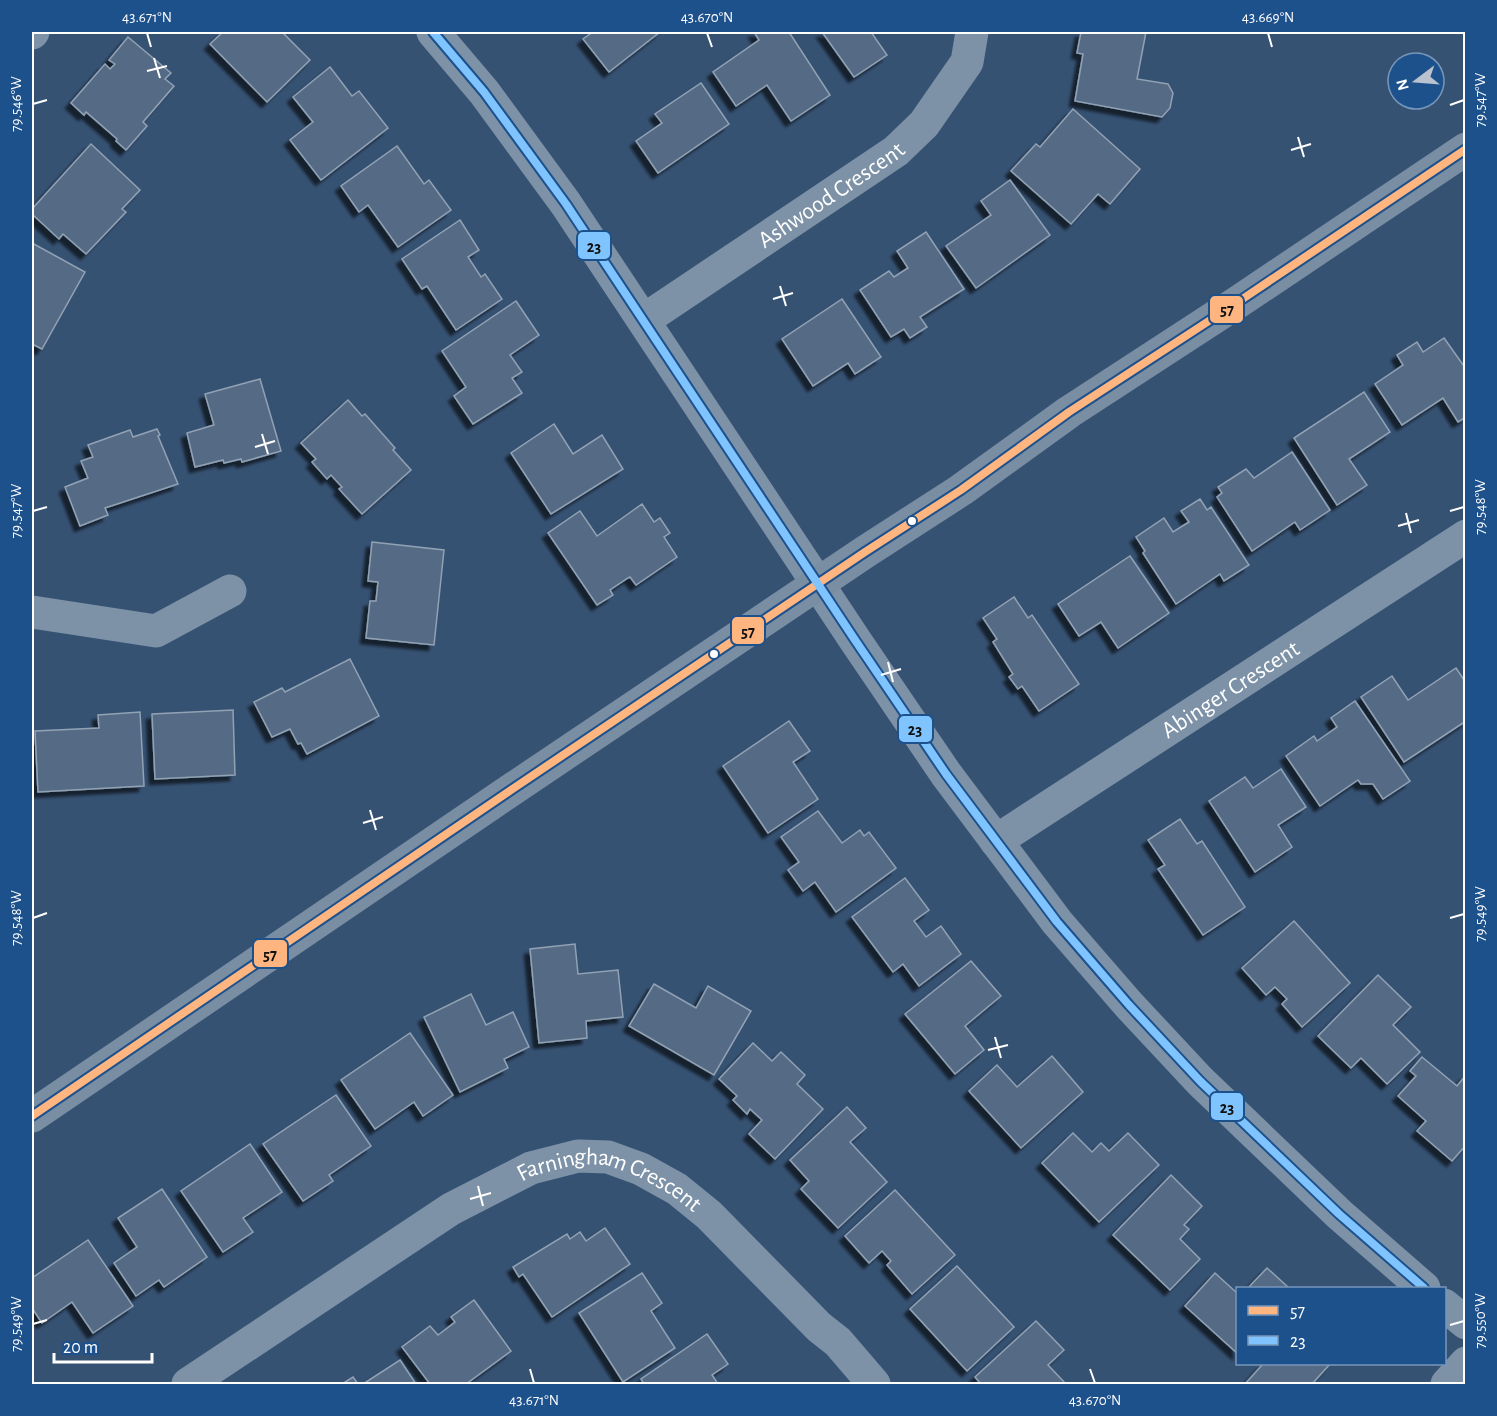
<svg xmlns="http://www.w3.org/2000/svg" width="1497" height="1416" font-family="'Alegreya Sans',sans-serif">
<style>
.building{fill:#546b84;stroke:#92a2b5;stroke-width:1.5;filter:url(#shadow)}
.lines{fill:none;stroke-linecap:round;stroke-linejoin:round}
.minor{stroke:#7d92a7;stroke-width:33}
.tertiary{stroke:#7d92a7;stroke-width:33}
.secondary{stroke:#798da3;stroke-width:33}
.bus-1-casing{stroke:#1d518c;stroke-width:12}
.bus-2-casing{stroke:#1d518c;stroke-width:12}
.bus-1{stroke:#ffb580;stroke-width:8}
.bus-2{stroke:#80c4ff;stroke-width:8}
.ticks{fill:none;stroke:#fff;stroke-width:2}
.bus-dot{fill:#fff;stroke:#1d518c;stroke-width:2}
.labels{text-anchor:middle;stroke-width:4.5;stroke-linejoin:round;paint-order:stroke}
.street-label{font-size:24px;fill:#fff;stroke:#1d518c}
.line-badge{stroke:#1d518c;stroke-width:2}
.pale-badge-label{font-size:16px;text-anchor:middle;font-weight:bold;fill:#111}
.neatline{fill:none;stroke:#fff;stroke-width:2}
.ticks-label{font-size:15px;text-anchor:middle;fill:#fff}
</style>
<defs>
<filter id="shadow"><feDropShadow dx="-5.5" dy="5.5" stdDeviation="1.5" flood-color="#0009"/></filter>
</defs>
<rect width="100%" height="100%" fill="#365273"/>
<g class="building">
<polygon points="223,32 282,32 310,60 267,102 210,44"/>
<polygon points="593,32 660,32 609,72 583,39"/>
<polygon points="754,32 789,32 830,95 791,121 767,85 736,106 713,72 759,40"/>
<polygon points="822,32 871,32 887,55 854,77"/>
<polygon points="1081,32 1146,32 1137,79 1168,84 1173,93 1170,108 1162,117 1075,101 1083,54 1077,53"/>
<polygon points="128,37 171,73 165,79 174,86 143,122 147,126 126,150 116,141 117,139 86,112 84,115 71,103 105,64 110,69 115,64 109,60"/>
<polygon points="330,67 352,96 359,91 388,128 321,180 290,140 313,122 293,97"/>
<polygon points="701,83 729,124 658,173 636,141 662,123 655,114"/>
<polygon points="1073,109 1140,169 1110,204 1098,194 1071,224 1011,171 1036,144 1040,147"/>
<polygon points="91,144 140,190 122,209 126,212 86,254 63,234 59,239 32,214 32,209"/>
<polygon points="397,146 424,184 429,180 451,210 398,247 368,205 359,212 341,186"/>
<polygon points="1010,180 1050,235 976,288 946,246 991,215 981,201"/>
<polygon points="460,220 479,250 468,257 481,277 485,274 502,299 456,330 427,286 422,289 402,259"/>
<polygon points="926,232 964,289 920,317 927,327 910,338 904,329 891,337 860,290 889,271 894,277 908,268 897,251"/>
<polygon points="32,243 85,272 42,349 32,344"/>
<polygon points="842,299 881,357 855,374 848,363 813,386 782,339"/>
<polygon points="516,301 539,335 510,355 522,372 512,378 522,393 473,424 454,396 466,387 442,351"/>
<polygon points="1444,338 1466,369 1466,417 1458,422 1443,398 1402,425 1375,384 1403,365 1397,355 1417,342 1423,352"/>
<polygon points="260,379 281,451 242,462 241,459 224,463 223,460 195,467 187,433 214,425 205,394"/>
<polygon points="1364,392 1390,432 1349,459 1367,485 1337,505 1294,438"/>
<polygon points="348,400 362,416 365,414 395,448 393,450 411,470 362,514 339,489 342,487 331,475 327,479 312,462 316,459 301,443"/>
<polygon points="554,424 573,454 602,435 623,469 551,514 511,453"/>
<polygon points="157,429 160,435 158,436 178,484 105,508 108,515 80,526 65,487 88,478 81,461 93,457 88,445 130,430 133,437"/>
<polygon points="1292,452 1330,510 1300,530 1295,522 1252,551 1217,497 1222,493 1218,487 1246,469 1254,478"/>
<polygon points="1200,499 1207,510 1211,507 1249,565 1224,581 1220,574 1176,604 1143,553 1145,551 1136,537 1164,518 1173,532 1189,522 1181,511"/>
<polygon points="642,504 654,522 660,518 670,533 664,537 677,557 636,585 630,577 628,578 610,590 613,595 597,605 548,533 580,511 597,536"/>
<polygon points="372,542 444,550 434,645 366,638 370,601 376,601 378,582 368,581"/>
<polygon points="1130,556 1169,613 1118,648 1101,622 1079,636 1058,604"/>
<polygon points="1014,597 1028,618 1032,615 1079,684 1039,711 1022,686 1018,689 1009,677 1013,674 993,642 997,639 983,618"/>
<polygon points="350,659 379,716 307,754 301,743 298,744 290,729 272,737 254,702 282,688 285,692"/>
<polygon points="1456,668 1466,683 1466,721 1404,762 1361,697 1392,676 1408,700"/>
<polygon points="1355,701 1410,781 1383,799 1373,784 1361,784 1358,780 1320,806 1286,756 1314,736 1317,741 1337,727 1331,718"/>
<polygon points="233,710 235,775 155,779 152,714"/>
<polygon points="140,712 144,786 38,792 35,731 99,728 98,715"/>
<polygon points="789,721 810,751 793,762 818,799 768,833 723,766"/>
<polygon points="1281,769 1306,807 1278,825 1292,847 1255,872 1209,801 1245,777 1253,788"/>
<polygon points="818,811 842,843 860,830 864,836 869,832 896,868 836,912 815,882 803,891 788,870 799,862 781,837"/>
<polygon points="1180,819 1197,844 1202,841 1245,907 1203,935 1158,869 1165,865 1148,840"/>
<polygon points="905,878 929,910 914,921 926,937 941,926 961,954 919,986 903,964 893,972 852,917"/>
<polygon points="1294,921 1350,983 1302,1027 1282,1004 1287,999 1275,987 1266,995 1242,968"/>
<polygon points="575,944 578,974 618,970 623,1017 586,1021 587,1038 539,1043 530,949"/>
<polygon points="971,961 1001,996 965,1026 984,1050 955,1074 905,1014"/>
<polygon points="1378,975 1411,1007 1393,1025 1420,1052 1387,1084 1361,1058 1351,1068 1318,1036"/>
<polygon points="654,984 696,1008 708,986 751,1011 714,1075 629,1026"/>
<polygon points="471,994 486,1025 513,1012 529,1047 504,1059 508,1068 460,1092 424,1017"/>
<polygon points="410,1033 453,1095 423,1116 414,1102 375,1129 341,1080"/>
<polygon points="753,1043 772,1061 781,1052 805,1075 797,1084 823,1109 775,1159 749,1134 762,1120 750,1109 747,1114 733,1100 737,1096 719,1079"/>
<polygon points="1052,1056 1083,1092 1021,1148 969,1091 997,1065 1017,1087"/>
<polygon points="1422,1057 1457,1086 1466,1075 1466,1145 1452,1161 1417,1131 1426,1121 1398,1096 1416,1076 1410,1071"/>
<polygon points="336,1095 371,1146 329,1175 333,1181 303,1201 263,1144"/>
<polygon points="847,1107 866,1128 850,1142 887,1182 838,1228 801,1189 809,1181 790,1160"/>
<polygon points="1073,1133 1092,1152 1101,1143 1109,1151 1128,1133 1159,1165 1099,1222 1042,1163"/>
<polygon points="250,1144 282,1192 243,1218 253,1232 223,1252 181,1191"/>
<polygon points="1171,1175 1202,1206 1184,1225 1189,1229 1180,1239 1200,1259 1170,1290 1113,1235"/>
<polygon points="162,1189 207,1257 164,1287 159,1280 136,1296 114,1263 137,1247 118,1218"/>
<polygon points="895,1190 955,1255 912,1294 887,1265 891,1261 882,1251 869,1263 845,1236"/>
<polygon points="605,1228 630,1264 552,1317 523,1274 519,1277 513,1267 567,1234 570,1239 580,1232 586,1241"/>
<polygon points="88,1240 133,1306 93,1333 72,1302 42,1323 32,1308 32,1278"/>
<polygon points="957,1266 1014,1327 967,1371 910,1309"/>
<polygon points="1267,1268 1289,1288 1248,1288"/>
<polygon points="642,1273 662,1303 651,1311 675,1348 623,1382 579,1313"/>
<polygon points="1215,1273 1238,1294 1238,1354 1185,1306"/>
<polygon points="474,1300 511,1351 466,1384 430,1384 402,1347 430,1326 438,1335 455,1322 451,1317"/>
<polygon points="1036,1321 1064,1350 1048,1365 1066,1384 981,1384 975,1377"/>
<polygon points="707,1334 728,1364 712,1375 718,1384 644,1384 641,1379"/>
<polygon points="400,1360 416,1384 363,1384"/>
<polygon points="1263,1364 1330,1364 1312,1384 1245,1384"/>
<polygon points="353,1377 358,1384 342,1384"/>
</g>
<g class="lines">
<g class="minor">
<polyline points="32,33 33,32"/>
<path id="s1" d="M644 320 896 151 924 124 967 62 972 32"/>
<polyline points="32,612 156,631 230,591"/>
<path id="s2" d="M996 841 1466 536"/>
<path id="s3" d="M188 1384 451 1209 531 1168 578 1156 608 1157 641 1169 677 1189 709 1215 819 1327 838 1342 874 1384"/>
<polyline points="1447,1384 1466,1363"/>
</g>
<g class="tertiary">
<polyline points="433,32 484,92 566,204 855,640 946,774 1057,922 1129,1005 1200,1081 1339,1214 1424,1288"/>
<polyline points="1444,1305 1466,1323"/>
</g>
<polyline class="secondary" points="32,1116 511,790 865,552 961,490 1069,412 1238,302 1466,149"/>
<g class="bus-1-casing">
<polyline id="bus-1" points="32,1116 511,790 865,552 961,490 1069,412 1238,302 1466,149"/>
</g>
<g class="bus-2-casing">
<polyline id="bus-2" points="433,32 484,92 566,204 855,640 946,774 1057,922 1129,1005 1200,1081 1339,1214 1424,1288"/>
</g>
<use href="#bus-1" class="bus-1"/>
<use href="#bus-2" class="bus-2"/>
</g>
<path class="ticks" d="M147 33 151 47M707 33 712 47M1268 33 1272 47M154 58 160 78M147 71 167 66M33 104 47 100M1450 105 1464 100M1298 137 1304 157M1291 150 1311 144M780 286 786 306M773 299 793 293M262 434 268 454M255 447 275 441M33 511 47 507M1450 511 1464 507M1406 513 1411 533M1398 526 1419 520M888 662 893 682M881 675 901 669M370 810 376 830M363 823 383 817M33 918 47 913M1450 918 1464 914M995 1037 1001 1058M988 1050 1008 1045M478 1186 483 1206M470 1199 491 1193M33 1324 47 1320M1450 1325 1464 1321M530 1369 534 1383M1090 1369 1095 1383"/>
<g class="bus-dot">
<circle cx="912" cy="521" r="5"/>
<circle cx="714" cy="654" r="5"/>
</g>
<g class="labels">
<g class="street-label">
<text dy="8" stroke="none"><textPath href="#s1" startOffset="225">Ashwood Crescent</textPath></text>
<text dy="8" stroke="none"><textPath href="#s2" startOffset="279">Abinger Crescent</textPath></text>
<text dy="8" stroke="none"><textPath href="#s3" startOffset="490">Farningham Crescent</textPath></text>
</g>
</g>
<g class="line-badge">
<rect x="577" y="231" width="34" height="29" rx="6" fill="#80c4ff"/>
<rect x="1209" y="295" width="35" height="29" rx="6" fill="#ffb580"/>
<rect x="731" y="616" width="34" height="29" rx="6" fill="#ffb580"/>
<rect x="898" y="715" width="35" height="28" rx="6" fill="#80c4ff"/>
<rect x="253" y="939" width="35" height="29" rx="6" fill="#ffb580"/>
<rect x="1210" y="1092" width="34" height="29" rx="6" fill="#80c4ff"/>
</g>
<g class="pale-badge-label">
<text x="594" y="252">23</text>
<text x="1227" y="315">57</text>
<text x="748" y="637">57</text>
<text x="915" y="735">23</text>
<text x="270" y="960">57</text>
<text x="1227" y="1113">23</text>
</g>
<rect width="1497" height="1416" fill="none" stroke="#1d518c" stroke-width="66"/>
<rect x="1236" y="1287" width="210" height="78" fill="#1d518c" stroke="#7797ba" stroke-width="1.5"/>
<rect x="1248" y="1306" width="30" height="9" fill="#ffb580" stroke="#7797ba" stroke-width="1.5"/>
<text x="1290" y="1317" font-size="18" fill="#ffffff">57</text>
<rect x="1248" y="1336" width="30" height="9" fill="#80c4ff" stroke="#7797ba" stroke-width="1.5"/>
<text x="1290" y="1347" font-size="18" fill="#ffffff">23</text>
<g transform="translate(1416 81) rotate(254)"><circle r="28" fill="#1d518c" stroke="#7797ba" stroke-width="1.5"/>
<path d="M0-4.5L10 22L0 15L-10 22Z" fill="#b9c2ce"/>
<text y="-9" font-size="16" font-weight="bold" text-anchor="middle" fill="#ffffff">N</text>
</g>
<path d="M54 1353v9h98v-9" fill="none" stroke="#ffffff" stroke-width="3"/>
<text x="63" y="1353" font-size="18" fill="#ffffff" stroke="#1d518c" stroke-width="4.5" paint-order="stroke">20 m</text>
<rect x="33" y="33" width="1431" height="1350" class="neatline"/>
<g class="ticks-label">
<text x="147" y="22">43.671°N</text>
<text x="707" y="22">43.670°N</text>
<text x="1268" y="22">43.669°N</text>
<text transform="translate(1480 100) rotate(-90)" y="5">79.547°W</text>
<text transform="translate(16 104) rotate(-90)" y="5">79.546°W</text>
<text transform="translate(1480 507) rotate(-90)" y="5">79.548°W</text>
<text transform="translate(16 511) rotate(-90)" y="5">79.547°W</text>
<text transform="translate(1480 914) rotate(-90)" y="5">79.549°W</text>
<text transform="translate(16 918) rotate(-90)" y="5">79.548°W</text>
<text transform="translate(1480 1321) rotate(-90)" y="5">79.550°W</text>
<text transform="translate(16 1324) rotate(-90)" y="5">79.549°W</text>
<text x="534" y="1405">43.671°N</text>
<text x="1095" y="1405">43.670°N</text>
</g>
</svg>
